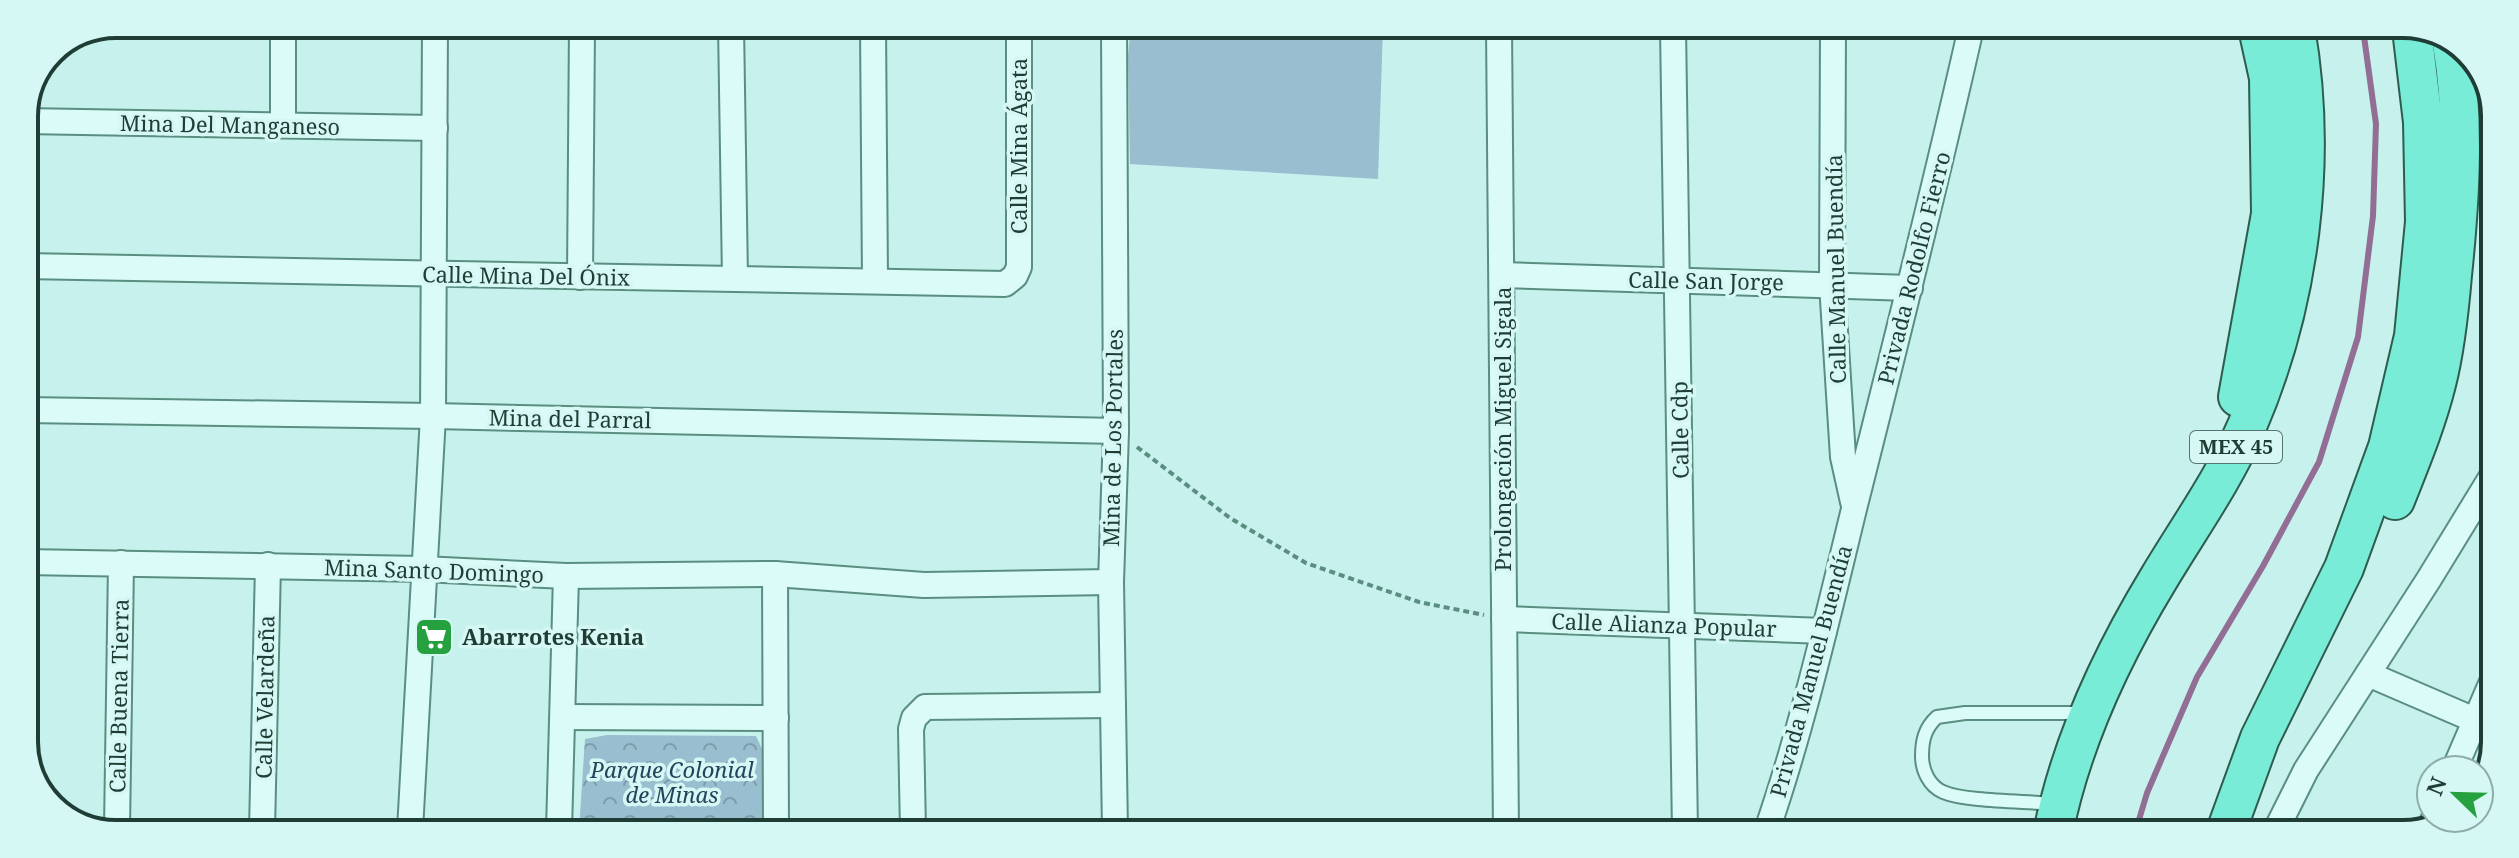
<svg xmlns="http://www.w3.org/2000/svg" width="2519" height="858" font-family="'Noto Serif',serif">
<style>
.grass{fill:#99bed0}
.park{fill:url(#park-crowns)}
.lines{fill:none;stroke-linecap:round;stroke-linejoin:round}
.stream{stroke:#926d94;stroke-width:6}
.service-casing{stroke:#5a8e80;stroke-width:16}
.minor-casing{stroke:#5a8e80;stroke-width:28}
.trunk-casing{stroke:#2e5c4d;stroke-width:42}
.path{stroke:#5a8e80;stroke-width:4;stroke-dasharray:6 4;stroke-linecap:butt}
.service{stroke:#dafbf8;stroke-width:12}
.minor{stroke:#dafbf8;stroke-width:24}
.trunk{stroke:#78ecd7;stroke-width:38}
.labels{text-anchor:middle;stroke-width:7;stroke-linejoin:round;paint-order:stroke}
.shield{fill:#d6f8f5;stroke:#56756e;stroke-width:2}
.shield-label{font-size:20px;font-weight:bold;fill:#1f3d34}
.street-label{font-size:22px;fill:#1f3d34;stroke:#d6f8f5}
.poi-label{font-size:22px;font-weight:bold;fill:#1f3d34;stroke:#d6f8f5;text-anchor:start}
.park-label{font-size:22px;font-style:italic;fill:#24425b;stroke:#d6f8f5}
.rim{fill:none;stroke:#1f3d34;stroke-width:4}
</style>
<defs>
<pattern id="park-crowns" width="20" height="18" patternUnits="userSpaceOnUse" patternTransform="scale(2)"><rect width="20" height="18" fill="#99bed0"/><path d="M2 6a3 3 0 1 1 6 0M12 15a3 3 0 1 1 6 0" fill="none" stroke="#7c9caa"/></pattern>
</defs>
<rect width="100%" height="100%" fill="#c6f1ed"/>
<polygon class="grass" points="1131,26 1383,27 1378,179 1130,164 1128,56"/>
<polygon class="park" points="607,735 756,736 764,753 765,831 579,830 585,739"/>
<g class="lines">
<polyline class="stream" points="2135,833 2147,793 2197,677 2263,566 2319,462 2358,337 2373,216 2376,124 2363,29"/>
<g class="service-casing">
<path id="service" d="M2055 804C2027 801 1966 802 1943 792 1929 786 1922 770 1922 756 1922 740 1925 728 1937 717L1965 713H2085"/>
</g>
<g class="minor-casing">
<g id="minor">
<polyline points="283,24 283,125"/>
<polyline points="731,25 735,279"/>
<polyline points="873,26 875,280"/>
<polyline points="1499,27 1506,832"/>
<polyline points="1673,27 1685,833"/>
<polyline points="1833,28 1832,284 1843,457 1853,502"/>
<polyline points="24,121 435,128"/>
<polyline points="24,266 1005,284 1015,276 1019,267 1019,26"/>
<polyline points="1502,275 1910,288"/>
<polyline points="580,277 582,25"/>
<polyline points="24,410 433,416 1116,431"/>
<polyline points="24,562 423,569 566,576 775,574 924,585 1111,582 1116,431 1114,26"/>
<polyline points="775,574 776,831"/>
<polyline points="1111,582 1115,831"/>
<polyline points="1504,619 1824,631"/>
<polyline points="2368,674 2491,727"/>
<polyline points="564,717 776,718"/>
<polyline points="2454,770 2491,684"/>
<polyline points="2431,825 2434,818"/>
<polyline points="117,829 121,563"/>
<polyline points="262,830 268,565"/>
<polyline points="410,830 433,416 435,25"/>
<polyline points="559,830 566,576"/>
<polyline points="913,831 911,729 914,718 925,707 1113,705"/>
<path d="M1766 833C1803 726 1828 615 1855 505 1895 346 1935 188 1971 28"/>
<polyline points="2274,834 2306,770 2429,579 2492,476"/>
</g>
</g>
<g class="trunk-casing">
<g id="trunk">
<polyline points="2238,397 2271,214 2269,78 2258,28"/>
<path d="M2395 500C2410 462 2426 424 2436 384 2445 349 2449 311 2452 275 2460 198 2465 120 2452 43"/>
<path d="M2053 833C2071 742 2111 657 2159 578 2189 528 2224 479 2247 426 2300 303 2318 160 2295 28"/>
<polyline points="2225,834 2260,738 2344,568 2388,447 2414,336 2425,222 2423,122 2412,29"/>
</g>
</g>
<polyline class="path" points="1137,447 1230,518 1306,563 1419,602 1484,615"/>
<use href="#service" class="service"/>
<use href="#minor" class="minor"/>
<use href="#trunk" class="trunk"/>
</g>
<defs>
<g id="supermarket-square" transform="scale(2)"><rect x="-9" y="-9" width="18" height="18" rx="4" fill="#26a13f" stroke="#d6f8f5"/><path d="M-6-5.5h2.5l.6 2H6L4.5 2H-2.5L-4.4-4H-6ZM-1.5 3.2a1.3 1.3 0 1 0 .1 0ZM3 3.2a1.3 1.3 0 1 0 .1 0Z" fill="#fff"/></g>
</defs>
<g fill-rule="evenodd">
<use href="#supermarket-square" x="434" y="637"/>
</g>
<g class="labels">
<rect class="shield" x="2190" y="431" width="92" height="32" rx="6"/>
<g class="shield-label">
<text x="2236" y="454">MEX 45</text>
</g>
<g class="street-label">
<text transform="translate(230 125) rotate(1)" y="8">Mina Del Manganeso</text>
<text transform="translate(1019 146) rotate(-90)" y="8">Calle Mina Ágata</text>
<text transform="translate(1914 268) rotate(-76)" y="8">Privada Rodolfo Fierro</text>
<text transform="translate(1836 269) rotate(-91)" y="8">Calle Manuel Buendía</text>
<text transform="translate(526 276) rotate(1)" y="8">Calle Mina Del Ónix</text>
<text transform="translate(1706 281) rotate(1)" y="8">Calle San Jorge</text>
<text transform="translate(570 419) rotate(1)" y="8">Mina del Parral</text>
<text transform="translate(1503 429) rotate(-90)" y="8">Prolongación Miguel Sigala</text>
<text transform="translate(1680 430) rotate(-91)" y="8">Calle Cdp</text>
<text transform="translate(1113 438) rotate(-89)" y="8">Mina de Los Portales</text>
<text transform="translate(434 571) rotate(2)" y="8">Mina Santo Domingo</text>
<text transform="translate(1664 625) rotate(2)" y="8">Calle Alianza Popular</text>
<text transform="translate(1811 671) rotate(-75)" y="8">Privada Manuel Buendía</text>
<text transform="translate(119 696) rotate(-89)" y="8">Calle Buena Tierra</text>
<text transform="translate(265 697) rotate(-89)" y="8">Calle Velardeña</text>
</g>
<g class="poi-label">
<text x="462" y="645">Abarrotes Kenia</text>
</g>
<g class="park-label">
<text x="672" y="778">Parque Colonial<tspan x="672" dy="25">de Minas</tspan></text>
</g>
</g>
<path d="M0 0H2519V858H0ZM116 38H2403A78 78 0 0 1 2481 116V742A78 78 0 0 1 2403 820H116A78 78 0 0 1 38 742V116A78 78 0 0 1 116 38Z" fill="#d6f8f5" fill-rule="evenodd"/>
<path class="rim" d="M116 38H2403A78 78 0 0 1 2481 116V742A78 78 0 0 1 2403 820H116A78 78 0 0 1 38 742V116A78 78 0 0 1 116 38Z"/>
<g transform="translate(2455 794) rotate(293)"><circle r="38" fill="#d6f8f5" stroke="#8dada8" stroke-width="2"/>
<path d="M0-6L14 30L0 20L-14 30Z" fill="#26a13f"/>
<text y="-12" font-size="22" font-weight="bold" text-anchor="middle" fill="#1f3d34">N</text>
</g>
</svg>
